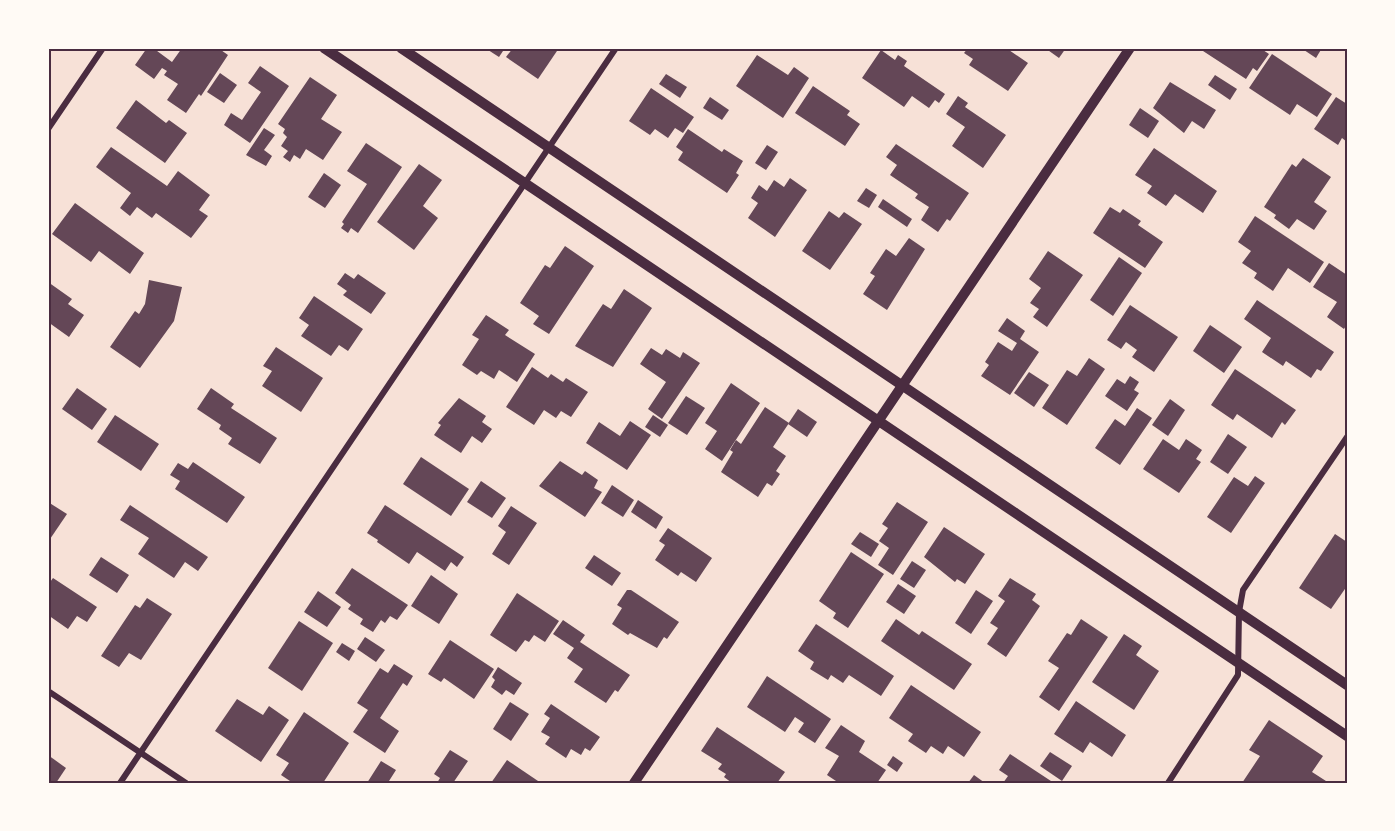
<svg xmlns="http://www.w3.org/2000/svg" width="1395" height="831" font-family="Overpass,sans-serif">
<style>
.building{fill:#644757}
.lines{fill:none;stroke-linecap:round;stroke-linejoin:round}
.minor{stroke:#4a2c40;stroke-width:6}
.tertiary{stroke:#4a2c40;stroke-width:10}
.neatline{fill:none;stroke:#4a2c40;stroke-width:2}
</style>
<rect width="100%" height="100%" fill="#f7e1d7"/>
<g class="building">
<polygon points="147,48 153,48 172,62 182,48 218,48 228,55 201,96 199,94 186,113 167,100 178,84 164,75 167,71 162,68 154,79 135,65"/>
<polygon points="485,48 505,48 499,57"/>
<polygon points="513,48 559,48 538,79 506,57"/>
<polygon points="968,48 1006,48 1028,63 1008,91 969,65 973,59 964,53"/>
<polygon points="1045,48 1066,48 1059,58"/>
<polygon points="1205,48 1260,48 1269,54 1257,71 1253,68 1246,79 1203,51"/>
<polygon points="1301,48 1322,48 1316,58"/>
<polygon points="881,50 895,60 898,55 907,61 904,66 945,94 939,103 935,100 929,108 912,96 904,107 862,78"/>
<polygon points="1272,54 1332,94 1317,117 1297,104 1290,115 1249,88"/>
<polygon points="757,55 788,75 794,67 809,78 783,118 736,86"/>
<polygon points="260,66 289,86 250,143 224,125 231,113 242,120 261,92 248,83"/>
<polygon points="220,73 237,85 224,103 207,92"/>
<polygon points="666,74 687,87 680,98 659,84"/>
<polygon points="1215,75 1237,89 1230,100 1208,85"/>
<polygon points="310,77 337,95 321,119 342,132 323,160 306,149 300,159 294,155 290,162 283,157 288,151 281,146 287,137 283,133 285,129 278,124"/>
<polygon points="1170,82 1216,110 1204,129 1192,121 1184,133 1153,108"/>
<polygon points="813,86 850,111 847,115 860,124 845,146 795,113"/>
<polygon points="651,88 694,117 683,133 675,128 668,138 655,129 650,135 629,121"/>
<polygon points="958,96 968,103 965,107 1006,135 983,168 952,146 965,127 946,114"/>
<polygon points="710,97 729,110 722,120 703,108"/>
<polygon points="1336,97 1347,104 1347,142 1342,138 1338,145 1314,129"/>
<polygon points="136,100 166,123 169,120 187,133 165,163 116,128"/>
<polygon points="1140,108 1159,121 1148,138 1129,125"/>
<polygon points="264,128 275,135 264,150 272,156 266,166 246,155"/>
<polygon points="688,129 722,152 724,149 743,161 736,173 739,175 727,193 678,160 683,152 676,147"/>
<polygon points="366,143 402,167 358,233 351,228 348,233 341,228 344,224 342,222 367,184 347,171"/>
<polygon points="896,144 969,193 950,221 947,219 938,232 921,220 929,207 915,198 918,194 890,175 897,165 886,157"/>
<polygon points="767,145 778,152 766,170 755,163"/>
<polygon points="111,147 167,186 178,171 210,195 199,210 208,216 191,238 156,213 152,218 137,207 130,216 120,208 131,193 96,167"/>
<polygon points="1154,148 1217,191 1203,213 1175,194 1166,206 1147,193 1152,186 1135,175"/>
<polygon points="1303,158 1331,177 1314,202 1327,211 1314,230 1297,219 1289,229 1274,218 1276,215 1264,207 1292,164 1296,167"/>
<polygon points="419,164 442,180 423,206 438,218 414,250 377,222"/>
<polygon points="324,173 341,185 325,208 308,197"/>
<polygon points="790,178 807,190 775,237 748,218 758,203 751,198 759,185 767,191 774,180 784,187"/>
<polygon points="866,188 877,195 869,208 857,201"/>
<polygon points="883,199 912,219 907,227 878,207"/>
<polygon points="75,203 144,253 130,274 99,251 91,262 52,234"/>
<polygon points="1110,207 1120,213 1123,209 1141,221 1138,225 1163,242 1145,268 1093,233"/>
<polygon points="829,211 839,218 844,212 862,224 830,270 802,251"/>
<polygon points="1255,216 1324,262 1310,283 1288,268 1273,291 1254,278 1257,273 1242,263 1251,251 1238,242"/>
<polygon points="909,238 925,249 887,310 863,294 875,276 870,273 886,249 896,256"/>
<polygon points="565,246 594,266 549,334 533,324 539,316 520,303 545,265 550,268"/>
<polygon points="1048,251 1083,275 1047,327 1033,317 1039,309 1030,303 1041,288 1029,279"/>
<polygon points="1119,257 1142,273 1113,316 1090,300"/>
<polygon points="1329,263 1347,275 1347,324 1344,329 1327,317 1337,302 1313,287"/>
<polygon points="345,273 354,279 358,274 386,293 371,314 343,295 347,291 337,284"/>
<polygon points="149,280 182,287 174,321 140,368 110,347 135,311 139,314 145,304"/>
<polygon points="48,282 72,299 68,304 84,315 69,337 48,322"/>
<polygon points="624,289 652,308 613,367 575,346 603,304 611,309"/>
<polygon points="314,296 363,329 348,351 339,345 331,356 301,336 309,325 299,318"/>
<polygon points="1257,300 1334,352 1321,371 1317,369 1311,378 1286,361 1283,366 1262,352 1271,338 1244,319"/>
<polygon points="1130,305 1178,337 1154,372 1132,357 1137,350 1126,342 1121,349 1107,340"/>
<polygon points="486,315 509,330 505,335 535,354 517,382 499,370 494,379 481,371 477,375 462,365 479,339 472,335"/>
<polygon points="1007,318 1025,331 1020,339 1039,352 1010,395 981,376 989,365 985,362 998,342 1012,351 1017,343 998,331"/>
<polygon points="1210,325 1242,347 1224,373 1193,351"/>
<polygon points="276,347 323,378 301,412 262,386 272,371 263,366"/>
<polygon points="651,348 662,355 666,349 680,358 683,352 700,363 662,419 648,409 666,382 640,364"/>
<polygon points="1089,358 1105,369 1067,425 1042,408 1067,370 1077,376"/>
<polygon points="532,367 548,378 551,374 563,382 566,378 588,392 571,417 561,411 556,418 544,410 534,425 506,407"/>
<polygon points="1235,369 1296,410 1285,425 1282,422 1272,438 1237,414 1233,420 1211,405"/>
<polygon points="1029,372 1049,385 1034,407 1014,393"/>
<polygon points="1130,376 1139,382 1134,390 1139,393 1127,411 1105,396 1117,379 1125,384"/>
<polygon points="731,383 760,403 722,461 705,449 717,431 705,423"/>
<polygon points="77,388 107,409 92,430 62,409"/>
<polygon points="211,388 234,404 231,408 277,438 260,464 228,444 232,438 219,429 221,425 197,409"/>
<polygon points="686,396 705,408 687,435 668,423"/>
<polygon points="459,398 486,416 482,422 492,429 482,443 472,436 461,453 434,435 441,425 438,423"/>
<polygon points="1170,399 1185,410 1168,436 1152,425"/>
<polygon points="765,407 789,423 773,447 786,456 776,471 780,474 772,486 767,483 758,497 721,472 733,452 730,450 736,440 741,444"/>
<polygon points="1137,408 1152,418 1120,465 1095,448 1115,419 1125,426"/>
<polygon points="798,409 817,422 807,437 788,424"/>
<polygon points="115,415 159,444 141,471 97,442"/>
<polygon points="653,415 668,425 660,437 645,427"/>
<polygon points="630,421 651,435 627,470 586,443 599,422 620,436"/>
<polygon points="1228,434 1247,447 1228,474 1210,462"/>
<polygon points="1163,439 1179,450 1186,439 1202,450 1196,459 1201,462 1179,493 1143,469"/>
<polygon points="421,457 469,489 451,516 403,484"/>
<polygon points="560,461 582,475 585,471 598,480 594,488 602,492 585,517 539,486"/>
<polygon points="193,462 245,497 227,523 175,489 180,481 170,475 178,463 188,469"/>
<polygon points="1255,476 1265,483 1231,533 1207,517 1234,477 1248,486"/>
<polygon points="481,481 506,498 492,518 467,502"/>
<polygon points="612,485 634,500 623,517 601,503"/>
<polygon points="638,500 663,517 656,529 631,512"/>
<polygon points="48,502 67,514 48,542"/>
<polygon points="897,502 928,522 893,575 878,565 889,548 879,541 888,528 882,524"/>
<polygon points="130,505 208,557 198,571 185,562 174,578 138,554 149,538 120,520"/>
<polygon points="385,505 464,557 457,567 451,562 445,571 417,552 409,564 377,542 378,540 367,533"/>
<polygon points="511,506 537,523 509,565 492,554 506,532 498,526"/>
<polygon points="944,527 985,554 965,584 957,579 955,582 924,557"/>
<polygon points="668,528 712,558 696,582 681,572 678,576 655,560 665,545 659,541"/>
<polygon points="860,532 879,544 871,557 851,544"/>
<polygon points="1335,534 1347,542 1347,586 1331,609 1299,588"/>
<polygon points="851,552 884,574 848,628 833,618 836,613 819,601"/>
<polygon points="594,555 621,573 612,586 585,568"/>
<polygon points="101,557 129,575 117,593 89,575"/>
<polygon points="912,561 926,570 914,588 900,579"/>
<polygon points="352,568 408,605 397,620 390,616 385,623 381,620 373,632 360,624 363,619 348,609 351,605 335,593"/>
<polygon points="431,575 458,594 439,624 411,606"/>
<polygon points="53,578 97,607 87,622 77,616 68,629 48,615 48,585"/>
<polygon points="1010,578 1036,594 1032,600 1040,606 1006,657 987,644 998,628 990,623 1005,601 998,596"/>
<polygon points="898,584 916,596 904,614 886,602"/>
<polygon points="627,590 631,590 679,622 667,639 664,637 657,648 630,633 628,635 612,624 622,608 617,605"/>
<polygon points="976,590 993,601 971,634 955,623"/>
<polygon points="318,591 341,607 327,627 304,612"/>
<polygon points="517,593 559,621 545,642 534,635 529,642 525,640 516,652 490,635"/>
<polygon points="147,598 172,614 141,660 129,653 119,667 101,656 135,605 140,608"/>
<polygon points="896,619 919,635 922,631 972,664 954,690 881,641"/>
<polygon points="1081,619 1108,637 1059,711 1039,697 1059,668 1048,661 1067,633 1071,635"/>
<polygon points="563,620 585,635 580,642 630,675 618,692 615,690 606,703 574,682 583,669 567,658 574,648 553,634"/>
<polygon points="299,621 333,643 302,691 268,668"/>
<polygon points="816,624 894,676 881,696 849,675 843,683 831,675 828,680 810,669 814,662 798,651"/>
<polygon points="1124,634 1142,646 1136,655 1159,671 1134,710 1092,682"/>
<polygon points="365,637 385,650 376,662 357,649"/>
<polygon points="450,640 494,669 474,699 444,678 441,682 428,674"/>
<polygon points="342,643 355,651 349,661 336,652"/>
<polygon points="394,664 413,676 407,686 403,683 380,718 399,731 385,753 353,732 368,710 357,703 380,668 388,673"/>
<polygon points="498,667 522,683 514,695 506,690 502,695 491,687 495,680 492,677"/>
<polygon points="767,676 831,719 815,743 798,732 804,723 795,717 785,732 747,707"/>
<polygon points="911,685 981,732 964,757 948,746 943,754 931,746 926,753 908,741 913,734 889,718"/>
<polygon points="237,699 263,715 269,706 289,720 261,762 215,731"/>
<polygon points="1076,701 1126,735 1112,757 1090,742 1083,753 1054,734"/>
<polygon points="510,702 529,714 511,741 493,729"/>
<polygon points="551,704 600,737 590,751 585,748 581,755 571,749 566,758 545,744 550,737 541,732 550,718 544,714"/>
<polygon points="304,712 349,743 323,783 293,783 281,775 289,763 276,755"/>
<polygon points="1269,720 1323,756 1312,772 1326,781 1324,783 1242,783 1260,756 1249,750"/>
<polygon points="841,725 865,741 859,752 886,770 877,783 839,783 827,775 839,756 825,748"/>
<polygon points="717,727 785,772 777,783 732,783 724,777 726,774 718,769 722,764 701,751"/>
<polygon points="450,750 468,761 453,783 437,783 440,778 434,774"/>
<polygon points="1050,752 1072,766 1062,781 1040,766"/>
<polygon points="1010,754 1054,783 1003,783 1008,776 999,770"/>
<polygon points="48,755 66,768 56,783 48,783"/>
<polygon points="893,756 903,763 897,772 887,765"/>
<polygon points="507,760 541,783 491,783"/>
<polygon points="381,761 396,770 389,781 392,783 367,783"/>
<polygon points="974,775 985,783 968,783"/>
</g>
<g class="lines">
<g class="minor">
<polyline points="48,129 103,48"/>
<polyline points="48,691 186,783"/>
<polyline points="120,783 616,48"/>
<polyline points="1168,783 1238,675 1239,612 1243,590 1347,437"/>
</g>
<g class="tertiary">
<polyline points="324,48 1347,736"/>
<polyline points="401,48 1347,685"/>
<polyline points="634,783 1130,48"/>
</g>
</g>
<rect width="1395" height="831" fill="none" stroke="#fffaf5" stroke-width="99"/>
<rect x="50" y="50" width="1296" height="732" class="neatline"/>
</svg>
